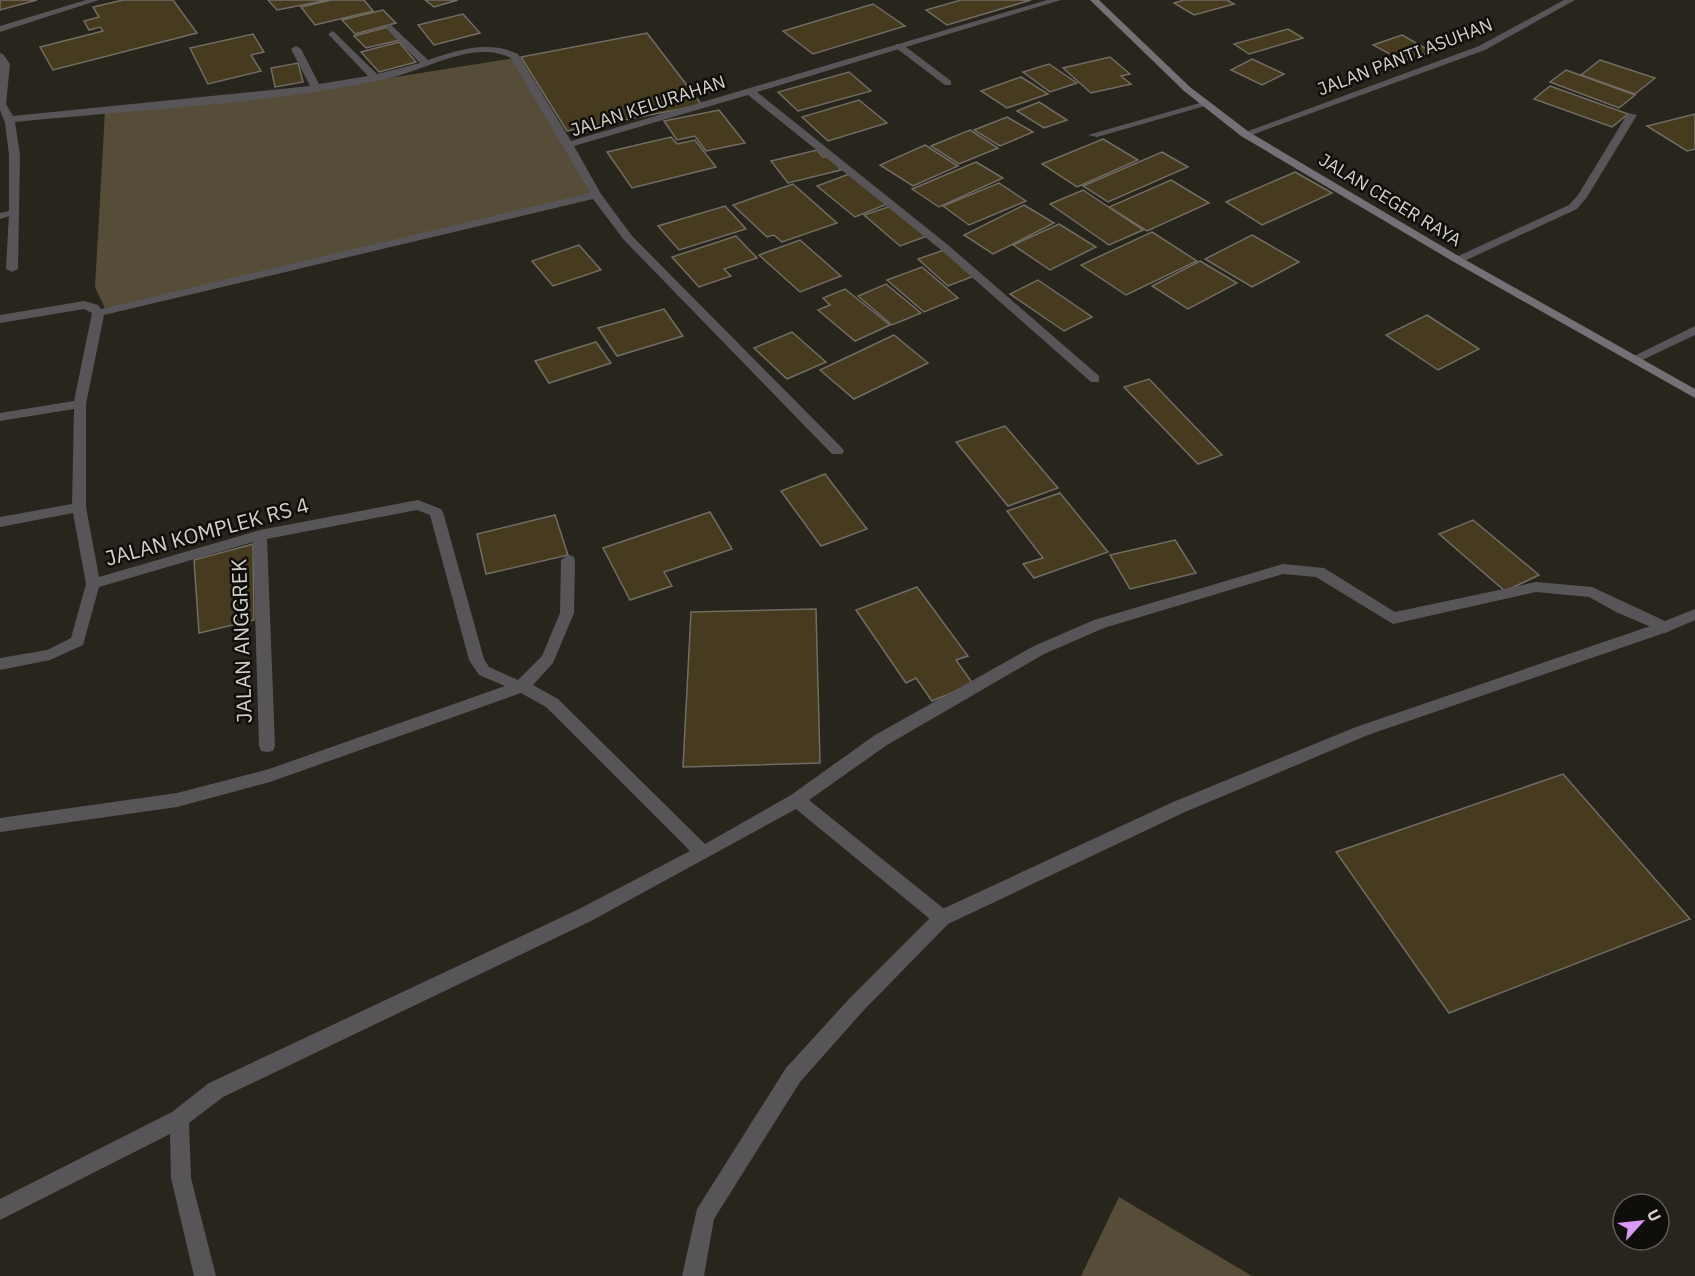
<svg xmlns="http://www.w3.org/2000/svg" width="1695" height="1276" font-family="'IBM Plex Sans',sans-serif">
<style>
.green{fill:#554d38}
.building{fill:#463b1f;stroke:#716d64;stroke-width:1.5}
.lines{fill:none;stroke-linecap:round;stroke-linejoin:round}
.service{fill:#585559;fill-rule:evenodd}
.minor{fill:#585559;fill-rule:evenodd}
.tertiary{fill:#585559;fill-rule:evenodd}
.secondary{fill:#747076;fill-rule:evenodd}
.labels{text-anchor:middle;stroke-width:5;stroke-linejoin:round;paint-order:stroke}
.far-street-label{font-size:18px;fill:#d4d1cc;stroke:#0f0e0a}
.street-label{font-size:21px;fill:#d4d1cc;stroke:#0f0e0a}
</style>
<rect width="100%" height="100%" fill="#28251d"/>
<g class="green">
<polygon points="515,58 593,198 107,313 95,287 105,111 308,91"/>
<polygon points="1119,1197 1252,1276 1081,1276"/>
</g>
<g class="building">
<polygon points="0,0 37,0 0,10"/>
<polygon points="123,0 173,0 197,33 53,70 40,47 103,31 100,27 89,30 84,21 99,17 93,7"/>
<polygon points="268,0 328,0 277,10"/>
<polygon points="331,0 364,0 373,11 315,25 301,7"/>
<polygon points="425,0 458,0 434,7"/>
<polygon points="961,0 1031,0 947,25 926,10"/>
<polygon points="1184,0 1227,0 1234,4 1194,15 1174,3"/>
<polygon points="873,4 905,26 813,54 783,31"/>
<polygon points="383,10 396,23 355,34 342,20"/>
<polygon points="463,14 480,33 434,45 418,25"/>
<polygon points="388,27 400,40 366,48 354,36"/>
<polygon points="1288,29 1303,38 1249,54 1234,44"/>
<polygon points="647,33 702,105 567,131 521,57"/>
<polygon points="253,34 264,52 251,55 261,71 208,84 190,48"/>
<polygon points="1402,35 1432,52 1403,61 1373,45"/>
<polygon points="399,42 416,62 379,72 361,52"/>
<polygon points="1110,57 1130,74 1121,76 1131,84 1091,93 1063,68"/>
<polygon points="1252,59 1284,74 1262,85 1231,70"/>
<polygon points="1600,60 1655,78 1635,94 1581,75"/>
<polygon points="298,63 303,82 275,87 271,68"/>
<polygon points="1049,64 1077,83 1050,92 1023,72"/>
<polygon points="1566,70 1635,95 1619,108 1550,82"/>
<polygon points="849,72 871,91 798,111 778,92"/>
<polygon points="1021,77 1048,94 1007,108 981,91"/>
<polygon points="1550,86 1628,114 1612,127 1534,99"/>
<polygon points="859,100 887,123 828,141 802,117"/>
<polygon points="1039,102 1067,120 1044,128 1017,111"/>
<polygon points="719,110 745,143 706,151 695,136 677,140 664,121"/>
<polygon points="1695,114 1695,149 1687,151 1647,126"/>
<polygon points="1007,117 1033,132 1000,146 974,130"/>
<polygon points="970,130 998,148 959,164 931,146"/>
<polygon points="671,137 677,144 695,140 716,167 632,188 607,152"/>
<polygon points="1103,139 1138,160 1077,187 1042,164"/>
<polygon points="925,145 958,166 913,186 880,165"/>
<polygon points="817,150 823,157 829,156 841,170 788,183 771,161"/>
<polygon points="1162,152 1188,167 1108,202 1083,186"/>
<polygon points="976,162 1003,178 939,207 912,189"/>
<polygon points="1295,172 1332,193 1262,225 1226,202"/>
<polygon points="849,174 887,204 855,217 817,186"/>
<polygon points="1171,180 1209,203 1147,231 1109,207"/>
<polygon points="999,183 1026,201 969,225 943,206"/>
<polygon points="793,184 837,223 782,242 774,235 767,237 733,205"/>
<polygon points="1083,190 1143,230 1109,245 1050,204"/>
<polygon points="1024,205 1054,223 993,254 964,235"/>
<polygon points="725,206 746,229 679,250 658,226"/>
<polygon points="891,206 927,236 900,246 864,215"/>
<polygon points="1059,224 1096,247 1050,270 1013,245"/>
<polygon points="1152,232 1197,261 1126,295 1081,265"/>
<polygon points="1252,235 1299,262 1252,287 1205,259"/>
<polygon points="736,236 757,258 724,269 731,276 699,287 672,257"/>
<polygon points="800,240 841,276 800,292 759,255"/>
<polygon points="579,245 601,270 553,286 532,261"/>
<polygon points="944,250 974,276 948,286 918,259"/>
<polygon points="1200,261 1237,283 1188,309 1152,286"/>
<polygon points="922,267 958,298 924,312 887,280"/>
<polygon points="1038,280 1092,317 1064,331 1010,294"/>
<polygon points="886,284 921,313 892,325 858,296"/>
<polygon points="845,289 890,325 855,341 818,310 830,305 823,298"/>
<polygon points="664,309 683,336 617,356 598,328"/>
<polygon points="1427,315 1479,349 1438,370 1386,335"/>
<polygon points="792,332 826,362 787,379 754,348"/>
<polygon points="894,335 928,363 854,399 820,370"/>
<polygon points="596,342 611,363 549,383 535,361"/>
<polygon points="1149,379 1222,455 1198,464 1124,387"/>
<polygon points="1005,426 1058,488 1008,506 956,442"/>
<polygon points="825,474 867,529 821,546 781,491"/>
<polygon points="1060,493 1108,552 1034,578 1023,564 1043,558 1007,511"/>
<polygon points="710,512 732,549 664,572 672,586 630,600 603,548"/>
<polygon points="555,515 568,555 486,574 477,534"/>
<polygon points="1473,520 1539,575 1505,591 1439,534"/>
<polygon points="1175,540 1196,573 1130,589 1110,555"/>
<polygon points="253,544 254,620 199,633 194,560"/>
<polygon points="917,587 968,656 956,660 973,684 932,701 916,678 906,683 856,610"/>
<polygon points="816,609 820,763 683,767 691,612"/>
<polygon points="1563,774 1690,919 1449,1013 1336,852"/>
</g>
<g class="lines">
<g class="service">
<polygon points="896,44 902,44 951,81 951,85 945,85 896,48"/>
<polygon points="1628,113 1637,115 1587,197 1577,209 1462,262 1454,262 1454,258 1569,205 1578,195"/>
<polygon points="14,210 19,213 18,269 12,272 6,269 9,213"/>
<polygon points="1665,621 1670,623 1672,627 1670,631 1368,735 1185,812 948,924 863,1011 800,1082 714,1219 704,1276 682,1276 697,1209 786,1068 849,999 936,912 1173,802 1356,727"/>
</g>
<g class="minor">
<polygon points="86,0 99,0 0,32 0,26"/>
<path d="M1047 0H1061L757 92 948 245 1099 376V382H1091L940 249 748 95 574 146 601 194 632 236 842 448 844 451 842 454H832L624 240 593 199 104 315 86 404V507L99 577 260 530 418 500 441 509 443 512 484 659 489 667 518 680 542 656 560 613 561 560 568 555 573 556 575 560 574 613 553 663 533 685 558 699 705 844 791 795 875 735 1034 646 1094 620 1283 564 1324 568 1395 612 1536 582 1592 587 1665 621 1695 609V620L1665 633 1616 612 1589 597 1536 592 1393 624 1316 577 1283 574 1104 628 1044 654 887 745 809 800 948 912 951 918 948 924 942 926 936 924 796 809 591 921 223 1097 189 1123 191 1178 216 1276H194L171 1178 170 1134 0 1220V1199L172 1112 209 1083 579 909 690 851 546 707 521 693 270 782 177 807 0 832V818L177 793 269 769 505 686 479 675 469 660 430 515 417 510 267 539 275 746 273 751 267 752 261 751 259 746 253 542 99 587 83 645 50 660 0 670V658L47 650 71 638 86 584 73 513 0 527V517L72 504 74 409 0 421V413L74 401 92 313 84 309 0 323V315L84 301 98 305 101 309 590 193 511 58C474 40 430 68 394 77 270 105 141 109 15 122L20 155 19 213 0 219V213L9 211V155L5 123 0 110V53L3 54 10 64 6 104 13 116 310 86 291 49 296 46 301 49 319 84 368 76 330 36 328 34 333 31 377 74 420 63 387 29V25L390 24 428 60C458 50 488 40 518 54L571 141Z"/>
<polygon points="1203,102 1212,104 1097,137 1088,135"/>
<polygon points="1695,326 1695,335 1638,362 1634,363 1628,359"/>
</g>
<polygon class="tertiary" points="1564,0 1575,0 1485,50 1249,136 1240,134 1479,46"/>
<polygon class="secondary" points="1090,0 1099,0 1190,87 1249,132 1462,258 1695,389 1695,398 1454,262 1241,136 1184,91"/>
</g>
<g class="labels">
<g class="far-street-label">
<text transform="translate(1405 57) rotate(-21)" y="6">JALAN PANTI ASUHAN</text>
<text transform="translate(648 106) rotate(-18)" y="6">JALAN KELURAHAN</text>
<text transform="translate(1390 200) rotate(31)" y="6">JALAN CEGER RAYA</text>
</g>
<g class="street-label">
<text transform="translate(207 532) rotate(-15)" y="7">JALAN KOMPLEK RS 4</text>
<text transform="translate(242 641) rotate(-92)" y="7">JALAN ANGGREK</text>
</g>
</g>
<g transform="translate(1641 1222) rotate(63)"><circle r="28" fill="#0f0e0a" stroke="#5e5c58" stroke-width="1.5"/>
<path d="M0-4.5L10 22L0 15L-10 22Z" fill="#d99af7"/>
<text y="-9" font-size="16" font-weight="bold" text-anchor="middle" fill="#d4d1cc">U</text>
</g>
</svg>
